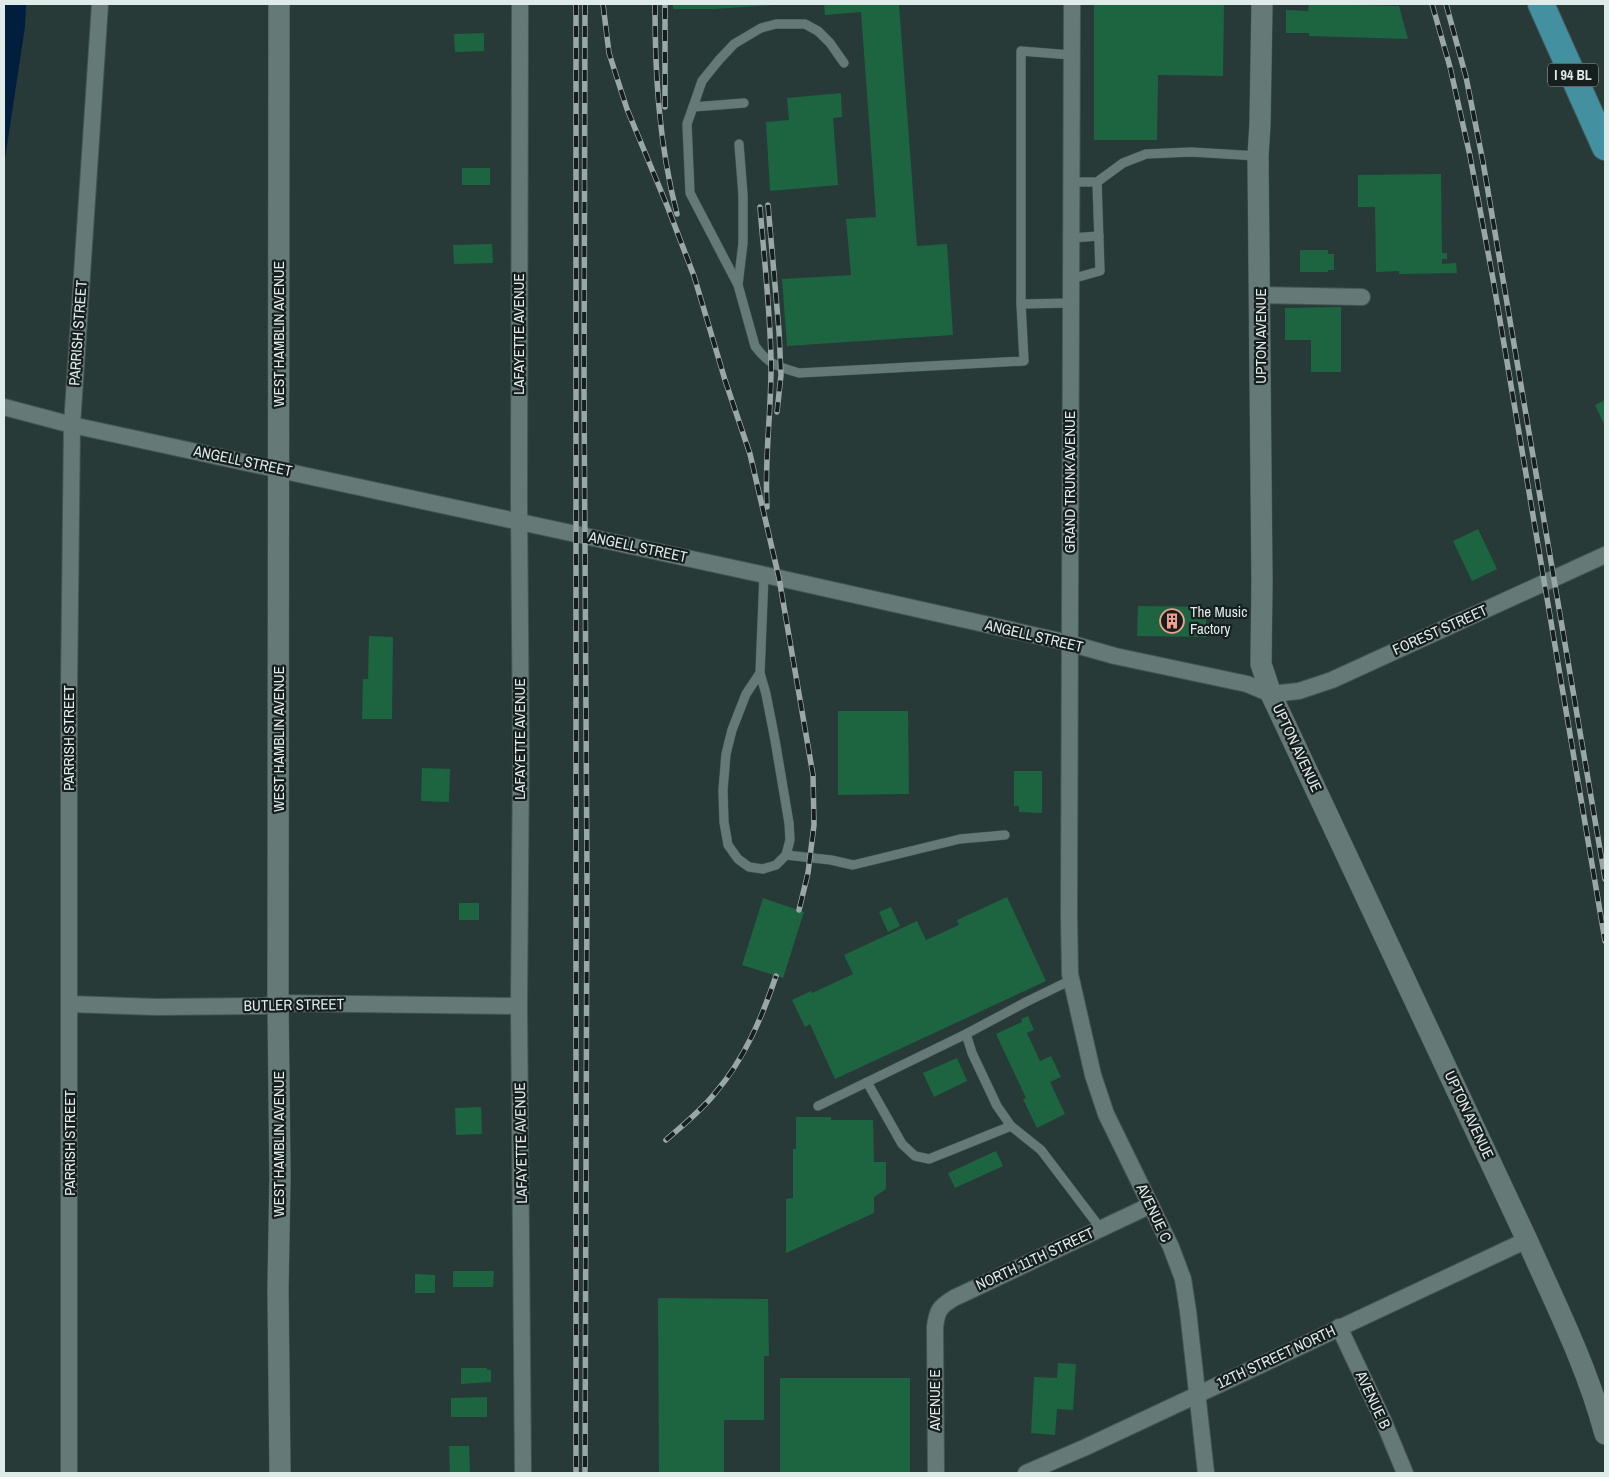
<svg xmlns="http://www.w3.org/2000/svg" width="1609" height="1477" font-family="'Archivo Narrow',sans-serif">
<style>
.water{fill:#001f3e}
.building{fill:#1c6540}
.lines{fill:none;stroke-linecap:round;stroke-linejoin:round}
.service-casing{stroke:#445654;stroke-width:10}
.minor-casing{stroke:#445654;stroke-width:18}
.tertiary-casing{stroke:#445654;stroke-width:22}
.primary-casing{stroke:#445654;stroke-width:28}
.service{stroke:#657a77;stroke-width:9}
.minor{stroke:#657a77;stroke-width:16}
.tertiary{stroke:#657a77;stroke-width:21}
.primary{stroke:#4390a0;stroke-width:26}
.rail-casing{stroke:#99a8a6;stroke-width:5.5}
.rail{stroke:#161f1e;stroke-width:4;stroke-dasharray:11;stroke-linecap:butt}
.labels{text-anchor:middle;stroke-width:4.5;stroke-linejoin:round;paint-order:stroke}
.shield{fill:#161f1e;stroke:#a3aeac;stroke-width:1}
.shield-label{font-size:14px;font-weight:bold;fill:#dfebe9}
.street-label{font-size:15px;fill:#dfebe9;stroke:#161f1e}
.poi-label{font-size:15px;fill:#dfebe9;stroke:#161f1e;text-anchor:start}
</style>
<rect width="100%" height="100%" fill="#273a38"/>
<polygon class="water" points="4,4 26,4 25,27 4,165"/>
<g class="building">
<polygon points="673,4 773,4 773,5 715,9 673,9"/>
<polygon points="824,4 899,4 917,246 947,244 953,335 787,346 782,279 851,275 846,219 876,217 861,12 825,15"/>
<polygon points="1094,4 1224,4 1223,76 1158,75 1157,140 1094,140"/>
<polygon points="1309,4 1399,6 1408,39 1309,36 1309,33 1286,33 1286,10 1308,11"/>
<polygon points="484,33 484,51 455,52 454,34"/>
<polygon points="841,93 842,117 833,118 838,185 770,191 766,122 789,120 787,98"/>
<rect x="462" y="168" width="28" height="17"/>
<polygon points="1441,174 1442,253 1447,253 1447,259 1442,259 1442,264 1456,263 1457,273 1399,274 1399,271 1376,272 1375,207 1358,207 1358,175"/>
<polygon points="492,244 493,263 454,264 453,245"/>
<polygon points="1300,250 1328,250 1328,254 1334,254 1334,270 1328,270 1328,272 1300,272"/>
<polygon points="1341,307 1341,372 1311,372 1311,340 1285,340 1285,308"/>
<polygon points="1605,400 1605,426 1595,405"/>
<polygon points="1478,529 1497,569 1472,581 1453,541"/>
<polygon points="1138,606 1206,607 1206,637 1137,636"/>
<polygon points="369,636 393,637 392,719 362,719 363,679 368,679"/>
<polygon points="838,711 908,711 909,794 838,795"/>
<polygon points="422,768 450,769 449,802 421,801"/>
<polygon points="1014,771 1042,771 1042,813 1019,812 1019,806 1014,806"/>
<polygon points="1007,897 1046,981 835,1079 810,1024 805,1027 792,1000 811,991 812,993 853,974 844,955 917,921 926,940 959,925 957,920"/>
<polygon points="763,898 804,912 783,978 742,965"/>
<rect x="459" y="903" width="20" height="17"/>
<polygon points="891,907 900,926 888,932 879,912"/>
<polygon points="1028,1016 1034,1030 1027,1033 1040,1061 1051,1056 1061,1077 1050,1082 1065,1114 1037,1128 1023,1099 1026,1098 996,1034 1022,1022 1021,1019"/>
<polygon points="957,1058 967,1081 934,1097 923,1073"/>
<polygon points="481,1107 482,1134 456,1135 455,1108"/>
<polygon points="796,1117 831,1117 831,1120 873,1120 874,1162 886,1162 886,1189 874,1197 874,1213 786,1253 786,1199 793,1198 793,1149 796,1149"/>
<polygon points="996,1151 1003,1166 955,1188 948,1173"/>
<polygon points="453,1271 494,1271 493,1287 453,1287"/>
<polygon points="415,1274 435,1275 435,1293 415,1293"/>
<polygon points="658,1298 768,1299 769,1356 764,1356 764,1420 724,1420 724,1473 659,1473"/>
<polygon points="1058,1363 1076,1364 1073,1410 1057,1409 1055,1435 1031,1433 1034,1377 1057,1378"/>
<polygon points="461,1368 487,1368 487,1370 491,1370 491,1382 461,1384"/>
<rect x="780" y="1378" width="130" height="95"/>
<polygon points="487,1397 487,1417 451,1417 451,1398"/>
<polygon points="449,1446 469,1446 470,1473 450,1473"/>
</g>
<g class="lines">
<g class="service-casing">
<g id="service">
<path d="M844 63 830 43 818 31 805 24H776L761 28 734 44 719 60 702 81 693 107 687 124 690 193 738 285 755 346C768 364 778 367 799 373L1024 361 1021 304 1071 303"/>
<polyline points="693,107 744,103"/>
<polyline points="1071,182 1097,182 1123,163 1146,154 1191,152 1258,156"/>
<polyline points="1071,238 1099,236"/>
<polyline points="1071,279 1100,271 1097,182"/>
<polyline points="738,285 743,243 743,195 739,144"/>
<polyline points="1021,304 1021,51 1071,55"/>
<polyline points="760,673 746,694 732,730 726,754 723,790 724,822 728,845 738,859 749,867 763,869 776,865 786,855 790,840 789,823 775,740 766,694 760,673 764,575"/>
<polyline points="786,855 831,860 853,865 960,839 1005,835"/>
<polyline points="966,1034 972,1053 997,1106 1011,1126 1041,1150 1101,1229"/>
<polyline points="867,1082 902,1144 915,1156 929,1159 1011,1126"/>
<polyline points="818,1106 966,1034 1026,1002 1071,980"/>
</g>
</g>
<g class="minor-casing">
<g id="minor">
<polyline points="520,4 519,500 521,756 519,1006 523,1473"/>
<polyline points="1072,4 1069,915 1070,974 1093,1075 1106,1114 1171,1247 1183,1279 1188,1311 1206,1473"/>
<polyline points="1260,295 1362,297"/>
<polyline points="4,407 72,425 779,578 1069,643 1115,656 1247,684 1271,694 1299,691 1332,680 1605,555"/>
<polyline points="69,1004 156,1007 264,1006 278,1003 519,1006"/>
<polyline points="1339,1327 1383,1420 1405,1473"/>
<polyline points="69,1473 69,692 72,425 100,4"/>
<path d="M936 1473 935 1327C937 1311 939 1307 954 1298L1151 1205"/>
<polyline points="1026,1473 1086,1447 1527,1240"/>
</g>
</g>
<g class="tertiary-casing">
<g id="tertiary">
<polyline points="279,4 278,1003 280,1176 278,1289 280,1473"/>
<path d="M1262 4 1260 124 1258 156 1262 582 1261 664 1271 694 1527 1240C1555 1303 1587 1366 1605 1434"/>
</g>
</g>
<g class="primary-casing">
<polyline id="primary" points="1541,4 1605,147"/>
</g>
<use href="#service" class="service"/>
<use href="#minor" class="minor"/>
<use href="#tertiary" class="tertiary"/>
<use href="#primary" class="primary"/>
<g class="rail-casing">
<g id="rail">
<polyline points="576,4 576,1473"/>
<polyline points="585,4 584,388 587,876 585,1473"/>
<polyline points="603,4 609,53 617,78 627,109 668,208 694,276 725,380 750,454 779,578 813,775 814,825 808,873 799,910"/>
<path d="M655 4C655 75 659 145 677 214"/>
<polyline points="1432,4 1450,67 1470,156 1493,279 1605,941"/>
<polyline points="1446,4 1466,77 1483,162 1605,879"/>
<polyline points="665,107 665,4"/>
<polyline points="768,205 779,331 781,375 777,412"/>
<path d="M760 207C764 257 770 308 771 359 772 408 764 458 767 507"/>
<path d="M666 1140C683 1125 702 1110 716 1092 745 1058 762 1017 776 976"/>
</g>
</g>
<use href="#rail" class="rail"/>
</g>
<defs>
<g id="building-ring" transform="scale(1.25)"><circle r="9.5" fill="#161f1e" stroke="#f59d8f" stroke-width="1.5"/><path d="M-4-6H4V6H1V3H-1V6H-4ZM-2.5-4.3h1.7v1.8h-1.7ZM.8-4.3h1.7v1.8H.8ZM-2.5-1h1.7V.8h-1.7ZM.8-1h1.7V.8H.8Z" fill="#f59d8f"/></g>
</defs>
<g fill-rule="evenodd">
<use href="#building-ring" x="1172" y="621"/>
</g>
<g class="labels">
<rect class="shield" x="1548" y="63.5" width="50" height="23" rx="4"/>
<g class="shield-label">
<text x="1573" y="80">I 94 BL</text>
</g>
<g class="street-label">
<text transform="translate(78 333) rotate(-86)" y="5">PARRISH STREET</text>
<text transform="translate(279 334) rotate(-90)" y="5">WEST HAMBLIN AVENUE</text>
<text transform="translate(519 334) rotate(-90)" y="5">LAFAYETTE AVENUE</text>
<text transform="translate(1261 336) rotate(-90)" y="5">UPTON AVENUE</text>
<text transform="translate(243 461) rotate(12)" y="5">ANGELL STREET</text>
<text transform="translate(1070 482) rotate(-90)" y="5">GRAND TRUNK AVENUE</text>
<text transform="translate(638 547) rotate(12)" y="5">ANGELL STREET</text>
<text transform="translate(1440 630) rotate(-24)" y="5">FOREST STREET</text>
<text transform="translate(1034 636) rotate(13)" y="5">ANGELL STREET</text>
<text transform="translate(69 738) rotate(-90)" y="5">PARRISH STREET</text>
<text transform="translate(279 739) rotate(-90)" y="5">WEST HAMBLIN AVENUE</text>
<text transform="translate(520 739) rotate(-90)" y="5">LAFAYETTE AVENUE</text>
<text transform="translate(1297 748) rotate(65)" y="5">UPTON AVENUE</text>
<text transform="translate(294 1005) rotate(-1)" y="5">BUTLER STREET</text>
<text transform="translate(1469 1115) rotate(65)" y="5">UPTON AVENUE</text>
<text transform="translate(70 1143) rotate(-90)" y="5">PARRISH STREET</text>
<text transform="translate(521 1143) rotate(-91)" y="5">LAFAYETTE AVENUE</text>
<text transform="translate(279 1144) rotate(-90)" y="5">WEST HAMBLIN AVENUE</text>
<text transform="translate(1154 1213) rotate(65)" y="5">AVENUE C</text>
<text transform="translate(1035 1259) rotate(-25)" y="5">NORTH 11TH STREET</text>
<text transform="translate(1276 1357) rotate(-25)" y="5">12TH STREET NORTH</text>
<text transform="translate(935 1400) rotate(-90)" y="5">AVENUE E</text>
<text transform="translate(1373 1400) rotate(65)" y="5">AVENUE B</text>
</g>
<g class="poi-label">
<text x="1190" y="617">The Music<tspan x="1190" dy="17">Factory</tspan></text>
</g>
</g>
<rect width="1609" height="1477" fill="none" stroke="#dfebe9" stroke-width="10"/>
</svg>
